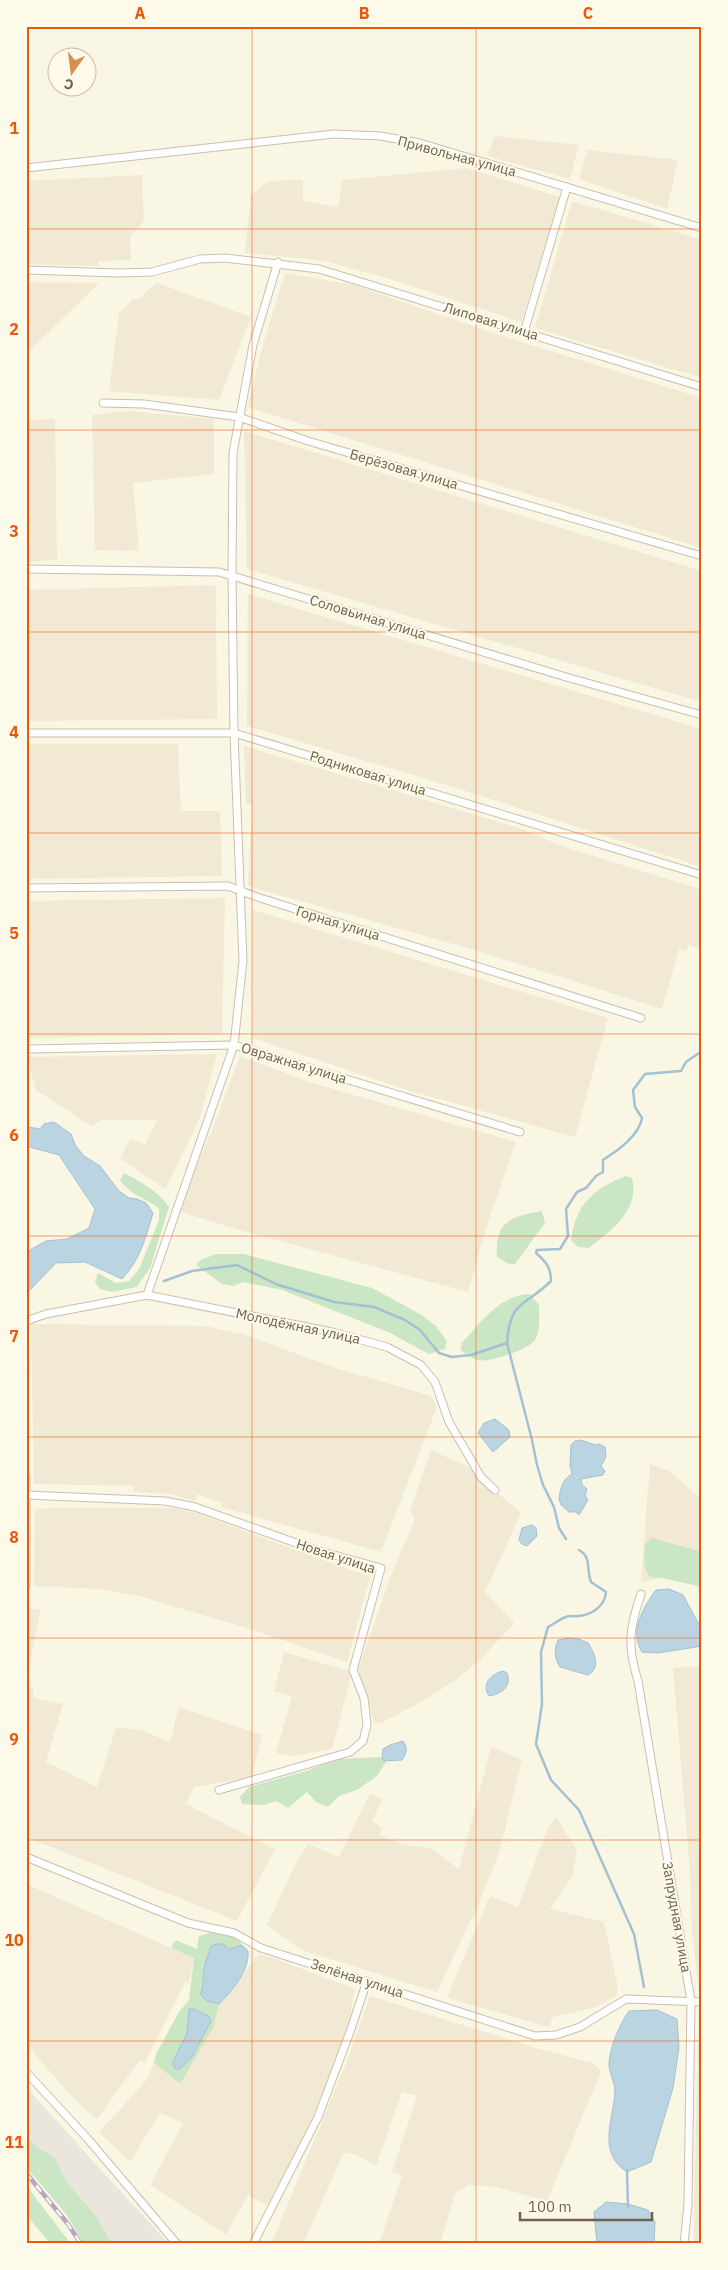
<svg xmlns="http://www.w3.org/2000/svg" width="728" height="2270" font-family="'IBM Plex Sans',sans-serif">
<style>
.residential{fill:#f1e9d3}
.industrial{fill:#eae6de}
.green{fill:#cbe6c4;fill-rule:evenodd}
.water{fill:#bbd4e2;stroke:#a2c1d3}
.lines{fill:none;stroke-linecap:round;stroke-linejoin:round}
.stream{stroke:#a2c1d3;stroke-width:2.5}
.street-casing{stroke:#cabfac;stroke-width:9}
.street{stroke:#fff;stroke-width:7}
.rail-casing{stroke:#baa4c2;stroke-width:4.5}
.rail{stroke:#fdfaea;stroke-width:2.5;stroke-dasharray:8;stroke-linecap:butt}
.grid{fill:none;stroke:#e8590c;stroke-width:1;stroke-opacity:0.55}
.labels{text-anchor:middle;stroke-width:4;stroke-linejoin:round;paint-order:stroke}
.street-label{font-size:14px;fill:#70604c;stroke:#fdfaea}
.neatline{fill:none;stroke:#e8590c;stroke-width:2}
.grid-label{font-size:16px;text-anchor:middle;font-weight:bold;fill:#e8590c}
</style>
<rect width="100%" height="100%" fill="#faf6e4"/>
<g class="residential">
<polygon points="495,136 579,145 570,179 487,156"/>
<polygon points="587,150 678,160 667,209 579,179"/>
<polygon points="466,168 560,197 521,322 400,282 325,261 245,253 251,195 268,181 303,180 303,201 338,207 342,180"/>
<polygon points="142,175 144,221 130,236 131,260 98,261 98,266 26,264 26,181"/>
<polygon points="572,201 702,240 702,378 535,328"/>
<polygon points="285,273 354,285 493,333 702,398 702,548 247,407 265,338"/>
<polygon points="26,282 99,283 26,354"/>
<polygon points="157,283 251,317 219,400 109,391 119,314 133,299 138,299"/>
<polygon points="128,411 214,419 214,474 133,483 139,551 95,550 92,415"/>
<polygon points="55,419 57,560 26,562 26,420"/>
<polygon points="244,431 702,571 702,702 247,569"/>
<polygon points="216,585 217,719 26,721 26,590"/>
<polygon points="248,594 702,729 702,867 450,786 247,726"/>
<polygon points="26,744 178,744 181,811 220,811 222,876 26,879"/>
<polygon points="244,746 519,828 562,846 702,890 702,950 688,945 687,952 679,949 662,1009 471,949 248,886 252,805 246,803"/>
<polygon points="225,898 222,1034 26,1038 26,901"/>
<polygon points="253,910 608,1018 575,1137 404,1089 253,1038"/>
<polygon points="217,1054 199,1120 165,1189 120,1158 130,1139 145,1144 157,1120 101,1120 91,1126 36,1090 27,1057"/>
<polygon points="240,1056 312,1083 516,1142 488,1222 468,1292 236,1229 181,1212 194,1171 211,1133"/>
<polygon points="31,1324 206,1326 242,1334 336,1368 431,1396 437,1407 381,1552 221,1507 222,1503 197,1494 196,1501 169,1494 133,1492 134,1486 34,1484"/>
<polygon points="431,1450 468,1467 521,1513 485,1592 514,1623 482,1658 456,1680 419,1703 381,1723 374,1722 358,1670 390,1578 415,1518 410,1511"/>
<polygon points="650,1464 667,1470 702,1499 702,1601 697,1586 662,1578 641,1582"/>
<polygon points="57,1508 172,1508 193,1512 370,1577 347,1662 253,1630 139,1596 99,1589 34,1586 35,1509"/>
<polygon points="26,1607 41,1610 26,1680"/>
<polygon points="284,1652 352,1672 332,1749 295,1756 276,1753 292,1696 274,1691"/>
<polygon points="702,1666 702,1994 699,1993 692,1932 690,1872 673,1668"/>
<polygon points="26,1686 33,1688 33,1698 63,1704 46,1762 97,1787 116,1727 141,1730 170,1742 179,1707 262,1735 252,1777 194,1787 186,1804 275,1849 237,1921 26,1837"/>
<polygon points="491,1747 522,1760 499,1853 474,1916 471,1919 437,1992 301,1950 267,1925 295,1865 308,1844 339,1857 370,1793 382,1799 372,1821 382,1828 379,1835 401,1844 432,1849 459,1869"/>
<polygon points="556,1817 577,1850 572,1877 550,1909 604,1922 617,1982 617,1995 597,2007 553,2017 549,2027 448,1998 450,1990 490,1896 518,1907 548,1827"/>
<polygon points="26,1884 194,1958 189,1984 185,1982 145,2063 140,2060 97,2119 75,2100 26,2044"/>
<polygon points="259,1954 276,1959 355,1989 347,2034 307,2131 267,2205 248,2195 226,2235 150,2185 183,2123 160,2113 130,2162 99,2132 145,2082 154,2063 179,2084 212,2028 219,2004"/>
<polygon points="370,1996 536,2048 593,2063 601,2072 547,2201 496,2187 468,2185 455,2194 440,2244 379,2244 402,2176 392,2172 417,2096 402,2092 376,2166 355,2154 344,2152 303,2244 271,2244 345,2066"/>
<polygon points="699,2003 702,2003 702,2244 693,2244"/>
</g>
<polygon class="industrial" points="26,2087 92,2160 169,2244 112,2244 97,2217 66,2181 55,2158 36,2146 26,2137"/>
<g class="green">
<path d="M124 1173C141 1182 158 1191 169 1207L150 1268 137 1287 111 1292 100 1289 95 1282 98 1273 116 1283 129 1281 139 1269 159 1220V1208C145 1198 129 1194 120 1180Z"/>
<path d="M626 1176 632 1178C640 1211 611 1230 589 1248L578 1247 571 1240C576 1204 593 1189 626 1176Z"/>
<path d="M542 1211 545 1223 515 1264H509L497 1257C494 1222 511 1216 542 1211Z"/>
<polygon points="217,1254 244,1254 372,1288 420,1314 436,1326 447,1341 445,1349 429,1354 388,1332 282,1290 243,1282 234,1286 222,1284 196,1265 202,1259"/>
<path d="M530 1294 539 1305C539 1317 541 1330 535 1340 529 1350 488 1363 477 1360 471 1358 465 1353 460 1350L462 1343C481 1322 499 1295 530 1294Z"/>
<path d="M652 1538 702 1552V1581L698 1586 662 1578 650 1577C642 1566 644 1557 645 1544Z"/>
<polygon points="382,1757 386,1762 377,1776 357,1790 339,1796 328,1807 316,1802 307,1792 288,1808 276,1801 264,1805 242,1804 240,1797 249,1787 306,1771 338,1759"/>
<path d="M213 1932 238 1938 242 1945 229 1949 223 1944 211 1946 205 1964 201 1988 211 2003 219 2004 213 2028 180 2084 154 2063 156 2054 179 2012 189 2000 194 1958 171 1948 176 1940 197 1949 199 1936ZM194 2009 208 2016 211 2021 192 2057 173 2061 187 2033 188 2018Z"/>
<polygon points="26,2137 36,2146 55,2158 66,2181 97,2217 112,2244 84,2244 66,2214 26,2167"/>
<polygon points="26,2185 71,2244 51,2244 26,2215"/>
</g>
<g class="water">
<path d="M54 1122 71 1134 75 1145 84 1156 100 1166 119 1191 129 1198 137 1199 146 1203 153 1213C146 1237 140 1260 122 1279L85 1262 56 1263 26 1294V1258L30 1250 46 1241 67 1239 89 1228 95 1209 59 1155 26 1146V1124L28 1127 40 1129 44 1124Z"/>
<polygon points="495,1419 509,1430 510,1437 493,1452 478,1433 484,1423"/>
<path d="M580 1440 596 1445 599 1444 605 1447 606 1457 601 1466 605 1471 603 1475 581 1479 582 1485 587 1489 585 1496 588 1500 579 1515 576 1512H569L561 1505 559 1499C560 1488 563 1479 572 1474L570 1466 571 1445 575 1441Z"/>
<polygon points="532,1525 536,1528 537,1536 527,1546 522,1544 519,1540 522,1528"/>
<path d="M669 1589 683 1595 702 1630V1646L658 1653 642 1652C629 1632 643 1607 656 1590Z"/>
<path d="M568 1638 579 1639 588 1643C595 1654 601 1668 588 1675L560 1667C554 1658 554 1649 558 1640Z"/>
<path d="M503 1671 507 1673C512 1687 501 1694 489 1696 481 1684 491 1674 503 1671Z"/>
<path d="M403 1741C408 1748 407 1753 402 1760L384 1761 382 1757 383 1749 390 1745Z"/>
<path d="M217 1944H223L229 1949 242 1945 248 1951C250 1970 232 1991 219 2004L207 2001 201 1995 205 1964 211 1946Z"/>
<polygon points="189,2009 194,2009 208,2016 211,2021 192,2057 180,2069 176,2069 172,2064 187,2033"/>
<path d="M657 2010 677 2019 679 2047 673 2088 651 2162 627 2172C596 2152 614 2119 615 2091 615 2082 609 2073 609 2064 610 2046 619 2026 629 2011Z"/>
<polygon points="606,2202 628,2204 648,2210 655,2222 654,2244 597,2244 594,2212"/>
</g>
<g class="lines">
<g class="stream">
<polyline points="164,1281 192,1271 237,1265 276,1284 334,1302 374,1307 405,1320 420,1330 439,1353 452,1357 471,1355 507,1343"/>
<path d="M566 1539 559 1528 554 1507 543 1485 537 1465 532 1440 507 1343C510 1299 525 1307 551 1281 551 1267 546 1262 536 1253L537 1250 560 1249 568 1236 566 1209 577 1192 586 1188 596 1176 603 1172V1160C617 1151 639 1136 642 1118L635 1107 633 1090 645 1074 681 1071 686 1062 702 1051"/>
<path d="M579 1550C592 1557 586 1570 591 1582L606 1592C605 1606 592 1615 578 1616 574 1617 570 1615 566 1617 560 1619 554 1624 548 1627L541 1652 542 1704 536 1744 551 1780 579 1810 634 1934 644 1987"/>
<polyline points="627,2170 628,2207"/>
</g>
<g class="street-casing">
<g id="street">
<polyline points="26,168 334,134 380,136 420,143 702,228"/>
<polyline points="26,270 118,273 152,272 200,259 225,258 319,269 702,387"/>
<polyline points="524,332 567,187"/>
<polyline points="103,403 144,404 239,417 308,441 702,556"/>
<polyline points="26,569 219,572 566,677 702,715"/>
<polyline points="26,733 234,733 702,875"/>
<polyline points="26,888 228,886 257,897 641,1018"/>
<polyline points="30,1049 234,1045 520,1132"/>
<polyline points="147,1295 234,1045 243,961 234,733 232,576 233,453 253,345 278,262"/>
<polyline points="26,1321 46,1314 147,1295 332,1332 387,1347 421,1365 435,1382 449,1422 481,1477 495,1490"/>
<polyline points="26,1477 26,1586"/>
<polyline points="27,1495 165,1501 195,1507 316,1550 381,1568 353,1670 364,1698 367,1725 363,1741 350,1752 219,1790"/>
<path d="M641 1594C629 1629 627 1646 638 1681L691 2001 688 2204 684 2244"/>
<polyline points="26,1857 188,1923 234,1933 261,1948 535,2036 556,2035 580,2027 626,1999 702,2002"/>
<polyline points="26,2072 87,2138 177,2244"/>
<polyline points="253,2244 318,2117 350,2032 367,1981"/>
</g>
</g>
<use href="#street" class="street"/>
<g class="rail-casing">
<polyline id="rail" points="26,2173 68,2224 81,2244"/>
</g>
<use href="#rail" class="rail"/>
</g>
<path class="grid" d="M252 26V2244M476 26V2244M26 229H702M26 430H702M26 632H702M26 833H702M26 1034H702M26 1236H702M26 1437H702M26 1638H702M26 1840H702M26 2041H702"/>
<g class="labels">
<g class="street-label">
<text transform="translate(457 156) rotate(15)" y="5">Привольная улица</text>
<text transform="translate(491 321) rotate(17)" y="5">Липовая улица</text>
<text transform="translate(404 469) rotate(16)" y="5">Берёзовая улица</text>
<text transform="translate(368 617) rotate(17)" y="5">Соловьиная улица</text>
<text transform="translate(368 773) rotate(17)" y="5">Родниковая улица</text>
<text transform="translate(338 923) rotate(17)" y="5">Горная улица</text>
<text transform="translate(294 1063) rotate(17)" y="5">Овражная улица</text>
<text transform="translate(298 1326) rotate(12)" y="5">Молодёжная улица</text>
<text transform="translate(336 1556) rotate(18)" y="5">Новая улица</text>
<text transform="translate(677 1917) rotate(80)" y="5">Запрудная улица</text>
<text transform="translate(357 1978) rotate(18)" y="5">Зелёная улица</text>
</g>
</g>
<rect width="728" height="2270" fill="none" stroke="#fdfaea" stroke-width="55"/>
<g transform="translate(72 72) rotate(194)"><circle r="24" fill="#fdfaea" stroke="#c5bcab"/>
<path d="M0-4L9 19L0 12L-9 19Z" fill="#da8c53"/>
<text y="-8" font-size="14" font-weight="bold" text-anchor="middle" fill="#70604c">С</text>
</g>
<path d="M520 2212v8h132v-8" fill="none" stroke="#70604c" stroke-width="2.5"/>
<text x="528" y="2212" font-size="15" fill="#70604c" stroke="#fdfaea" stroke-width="4" paint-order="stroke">100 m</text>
<rect x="28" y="28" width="672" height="2214" class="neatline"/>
<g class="grid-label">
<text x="140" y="19">A</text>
<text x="364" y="19">B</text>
<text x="588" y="19">C</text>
<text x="14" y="134">1</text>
<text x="14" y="335">2</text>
<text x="14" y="537">3</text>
<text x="14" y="738">4</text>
<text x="14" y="939">5</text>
<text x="14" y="1141">6</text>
<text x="14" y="1342">7</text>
<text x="14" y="1543">8</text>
<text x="14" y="1745">9</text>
<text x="14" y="1946">10</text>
<text x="14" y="2148">11</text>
</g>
</svg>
